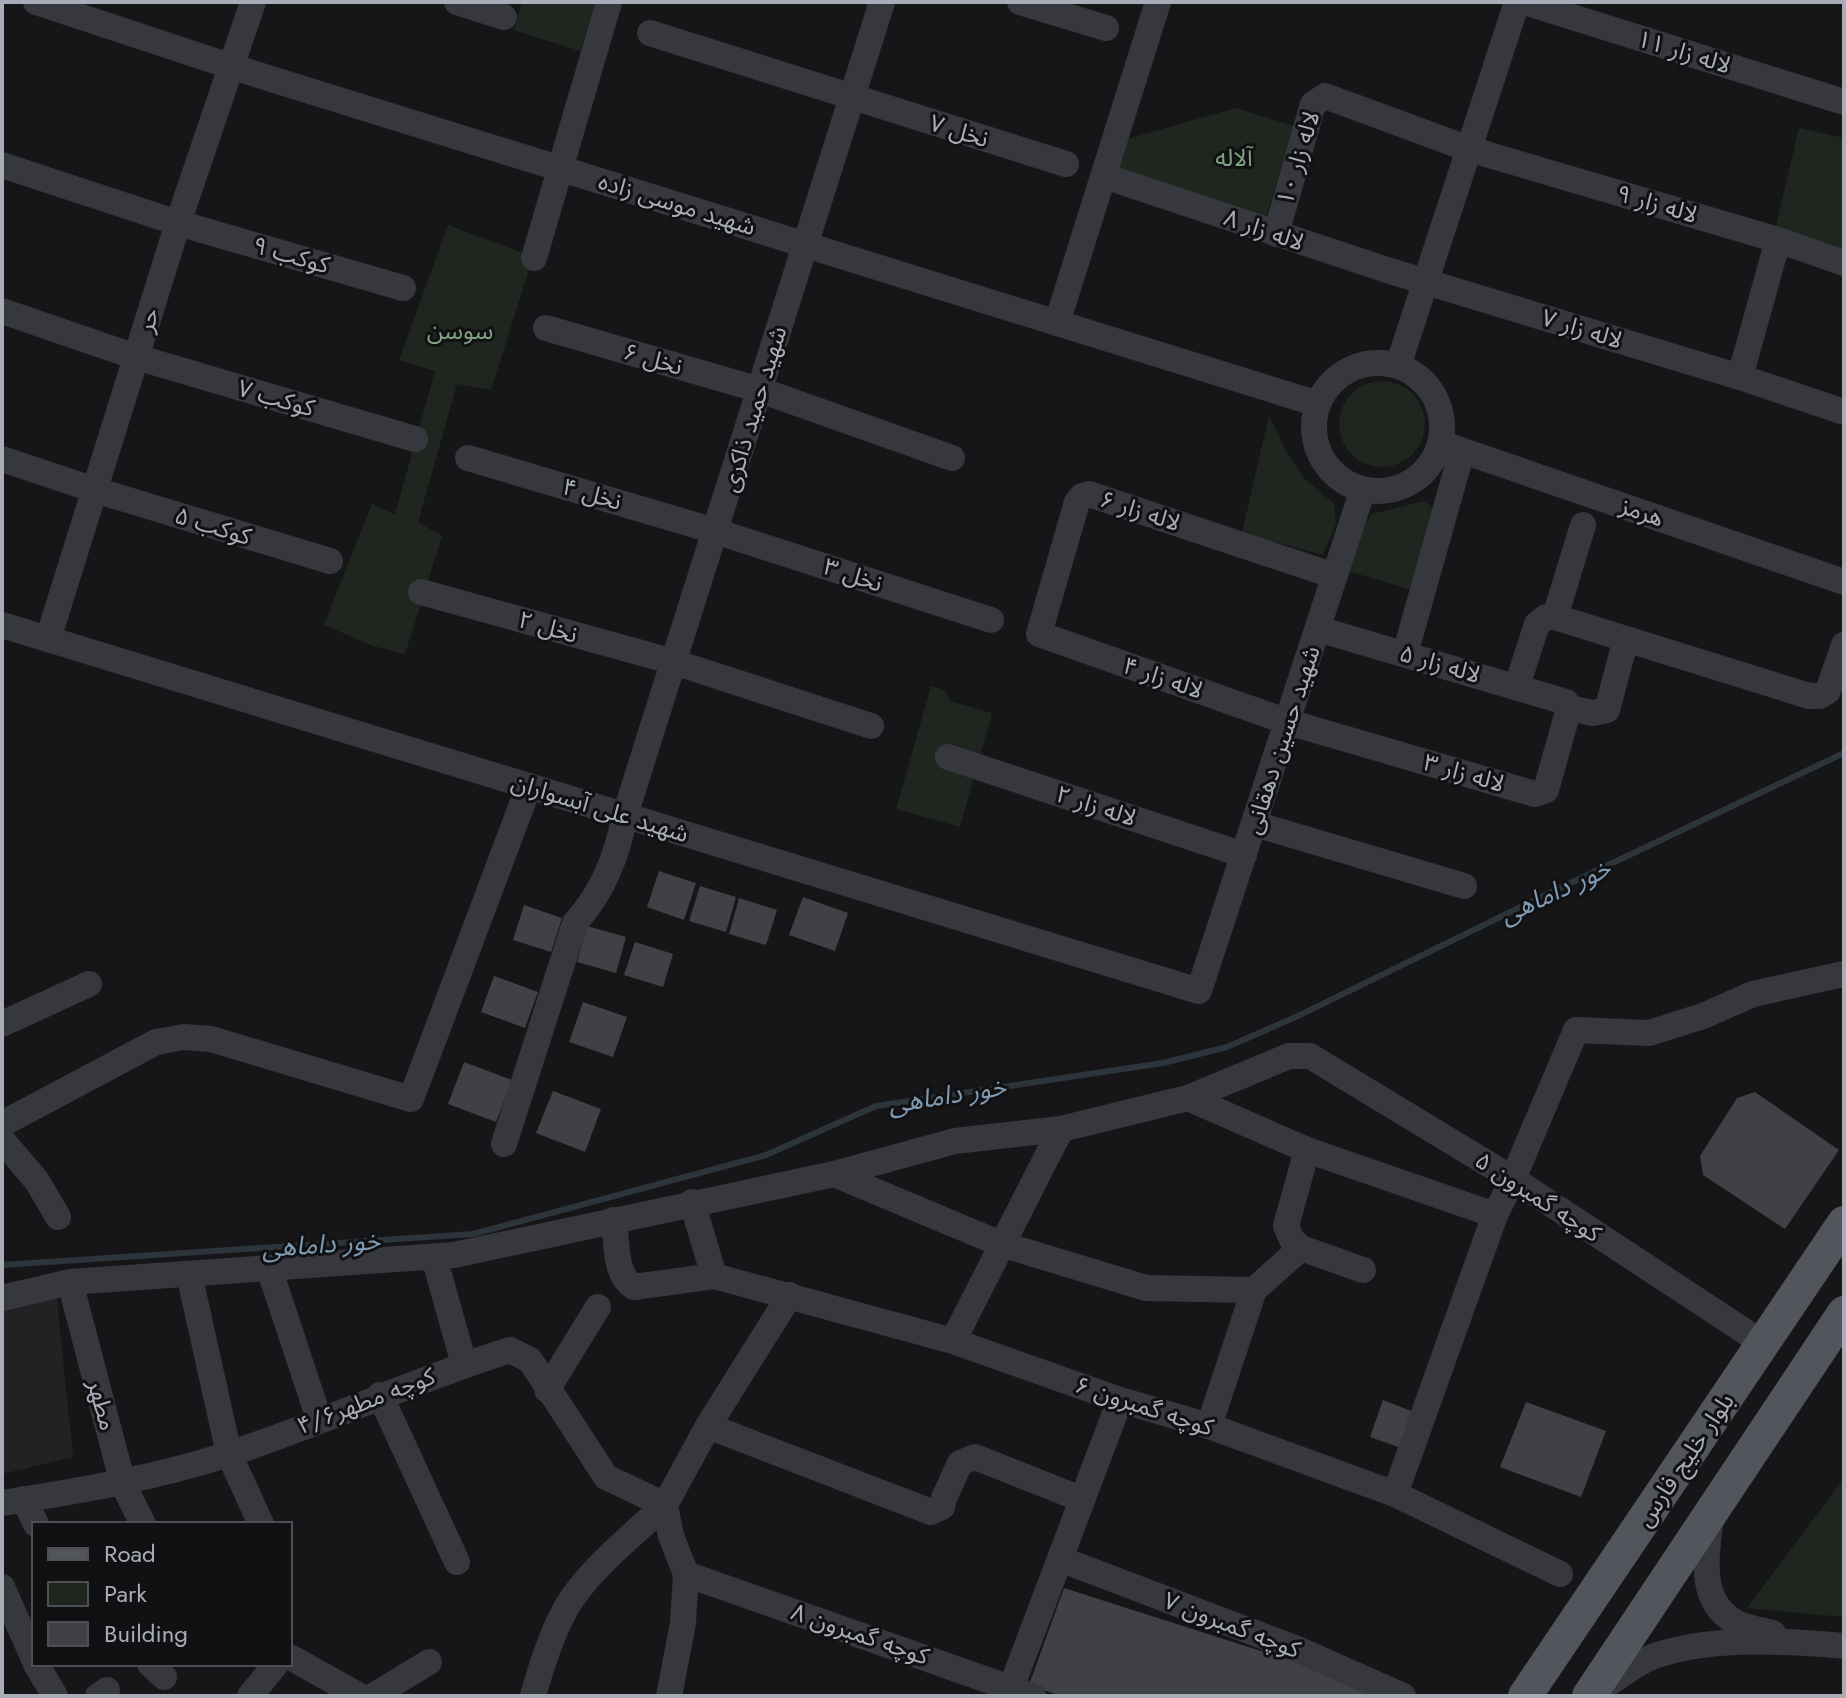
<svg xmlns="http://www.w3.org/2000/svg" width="1846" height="1698" font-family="Jost,'Noto Sans Arabic',sans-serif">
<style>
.built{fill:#222225}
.green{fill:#1e261f}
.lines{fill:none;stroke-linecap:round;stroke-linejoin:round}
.stream{stroke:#2c353c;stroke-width:6}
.building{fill:#404145}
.minor{stroke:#37383d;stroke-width:26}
.major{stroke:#53555c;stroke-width:34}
.labels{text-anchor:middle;stroke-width:6;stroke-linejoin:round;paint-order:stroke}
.street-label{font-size:24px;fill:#a8adb8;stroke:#111113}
.park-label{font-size:24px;fill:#7fa381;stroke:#111113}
.water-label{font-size:26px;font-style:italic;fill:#7f9bb3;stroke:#111113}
</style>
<rect width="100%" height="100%" fill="#161618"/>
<polygon class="built" points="56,1289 73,1457 2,1474 2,1303"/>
<g class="green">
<polygon points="522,2 596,2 580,51 514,30"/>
<polygon points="1236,108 1294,126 1266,217 1113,170 1124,140"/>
<polygon points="1799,128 1844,138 1844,251 1776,226"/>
<polygon points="448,225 533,257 491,390 457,384 418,522 442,536 405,654 373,646 324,625 372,504 395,514 435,371 399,360"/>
<circle cx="1382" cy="424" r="43"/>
<polygon points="1269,415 1288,455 1304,478 1334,504 1336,523 1323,555 1242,533"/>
<polygon points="1424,501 1434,509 1412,590 1348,571 1361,530 1372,514"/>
<polygon points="931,686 945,690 950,701 992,713 960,827 896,809"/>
<polygon points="1844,1477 1844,1617 1747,1608 1837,1487"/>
</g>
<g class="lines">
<polyline class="stream" points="2,1265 473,1234 766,1155 876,1106 1163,1063 1227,1047 1298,1016 1539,898 1844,753"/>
</g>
<g class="building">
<polygon points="659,871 696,883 684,920 647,907"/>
<polygon points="700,886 736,897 726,932 689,921"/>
<polygon points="803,897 848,913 835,951 789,935"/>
<polygon points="739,898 777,910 766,945 729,934"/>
<polygon points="524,905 562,918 551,952 513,940"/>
<polygon points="587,926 626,937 616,973 577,962"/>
<polygon points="635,942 673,954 663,987 624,975"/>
<polygon points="494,976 538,992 525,1028 481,1012"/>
<polygon points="583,1002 627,1017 613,1057 569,1042"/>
<polygon points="464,1062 512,1080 496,1122 448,1104"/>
<polygon points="553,1091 601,1109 585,1152 536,1133"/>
<polygon points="1755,1092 1839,1150 1785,1229 1703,1175 1700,1156 1737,1098"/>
<polygon points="1383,1400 1414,1412 1401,1448 1370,1437"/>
<polygon points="1526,1402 1606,1431 1581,1497 1500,1467"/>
<polygon points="1064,1588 1352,1680 1383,1696 1061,1696 1029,1685"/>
</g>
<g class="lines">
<g class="minor">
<polyline points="36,2 233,67 1318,404"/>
<polyline points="457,2 504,17"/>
<polyline points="1020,2 1106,28"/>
<polyline points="1524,2 1844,102"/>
<polyline points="650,33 1066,164"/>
<polyline points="2,165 178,223 403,288"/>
<polyline points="1104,176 1390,271 1740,377 1844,412"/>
<polyline points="1276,234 1313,104 1325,96 1469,149 1778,240 1844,263"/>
<polyline points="534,258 609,2"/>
<polyline points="2,311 136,357 415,439"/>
<polyline points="1057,323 1158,2"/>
<polyline points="546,328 760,390 952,458"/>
<circle cx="1378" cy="427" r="64"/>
<polyline points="1398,366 1517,2"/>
<polyline points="1740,377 1778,240"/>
<polyline points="1440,443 1844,582"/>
<polyline points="468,458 715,531 991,620"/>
<polyline points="2,459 95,490 330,561"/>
<polyline points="421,592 674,662 871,726"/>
<polyline points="1555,617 1583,525"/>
<polyline points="2,625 1199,991 1363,489"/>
<polyline points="1318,629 1566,702 1569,708 1546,790 1535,794 1288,722 1039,634 1077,502 1082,496 1089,494 1335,576"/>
<polyline points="48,639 178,223 253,2"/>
<polyline points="1405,654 1462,451"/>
<polyline points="1517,686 1537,624 1546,617 1555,617 1809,696 1820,696 1828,691 1844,645"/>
<polyline points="1569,708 1593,713 1607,710 1626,639"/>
<polyline points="948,757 1244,855"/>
<polyline points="1255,824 1464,886"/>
<polyline points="2,1024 89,984"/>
<polyline points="1188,1098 1307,1150 1495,1215"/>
<polyline points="2,1124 156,1042 184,1037 211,1039 411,1099 529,786"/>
<polyline points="2,1140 37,1181 58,1217"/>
<path d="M504 1144 575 923C603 892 617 856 625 815L882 2"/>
<polyline points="1307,1150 1286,1226 1292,1240 1301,1248 1363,1270"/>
<polyline points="834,1174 1001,1244 1146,1288 1254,1290"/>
<polyline points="692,1202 714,1276"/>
<path d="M614 1220C617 1242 614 1275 634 1287L714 1276 953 1341 1120 1400 1209 1426 1395 1494 1560 1574"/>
<polyline points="434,1257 464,1364"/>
<polyline points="269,1268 319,1419"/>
<polyline points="189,1274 229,1454 261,1524"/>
<polyline points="70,1282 123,1484 143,1524"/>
<polyline points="2,1298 70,1282 454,1255 834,1174 955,1141 1061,1129 1188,1098 1289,1056 1310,1056 1513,1179 1764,1344"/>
<polyline points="953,1341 1061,1129"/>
<polyline points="547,1390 598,1307"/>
<polyline points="380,1395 457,1562"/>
<polyline points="708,1426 931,1512 942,1507 944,1498 960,1463 975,1457 1081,1499"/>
<polyline points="1209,1426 1254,1290 1301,1248"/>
<polyline points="1395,1494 1495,1215 1513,1179 1576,1030 1649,1033 1703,1016 1753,994 1844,974"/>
<polyline points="24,1499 36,1524"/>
<path d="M2 1503C79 1491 155 1478 229 1454 324 1423 414 1380 510 1350L530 1360 606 1477 665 1505C634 1534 587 1571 566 1608 551 1635 541 1667 533 1696"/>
<path d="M1711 1516C1707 1553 1696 1602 1737 1623 1747 1628 1761 1630 1773 1633"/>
<polyline points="1060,1559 1297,1649 1403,1696"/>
<polyline points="686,1574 1033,1696"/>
<polyline points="2,1587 34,1659"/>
<polyline points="290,1657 360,1696"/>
<polyline points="36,1664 55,1696"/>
<polyline points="150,1664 164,1677"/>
<path d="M1599 1690C1619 1677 1640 1659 1664 1653 1718 1637 1788 1641 1844 1646"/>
<polyline points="98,1696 107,1690"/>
<polyline points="250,1696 276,1664"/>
<polyline points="373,1696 429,1662"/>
<polyline points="669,1696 683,1623 686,1574 671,1536 665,1505 708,1426 790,1295"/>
<polyline points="1008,1696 1120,1400"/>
</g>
<g class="major">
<polyline points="1525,1696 1844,1223"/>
<polyline points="1589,1696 1844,1313"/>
</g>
</g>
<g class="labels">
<g class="street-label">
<text transform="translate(1684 52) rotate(17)" y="8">لاله زار ۱۱</text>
<text transform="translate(959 131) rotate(17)" y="8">نخل ۷</text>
<text transform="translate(1298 158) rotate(-73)" y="8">لاله زار ۱۰</text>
<text transform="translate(677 204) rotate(17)" y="8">شهید موسی زاده</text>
<text transform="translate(1657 204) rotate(16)" y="8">لاله زار ۹</text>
<text transform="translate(1264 230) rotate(19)" y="8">لاله زار ۸</text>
<text transform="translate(291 255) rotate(16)" y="8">کوکب ۹</text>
<text transform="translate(148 320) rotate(-73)" y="8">حر</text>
<text transform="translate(1582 329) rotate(17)" y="8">لاله زار ۷</text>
<text transform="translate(653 359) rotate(16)" y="8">نخل ۶</text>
<text transform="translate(276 398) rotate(16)" y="8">کوکب ۷</text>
<text transform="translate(754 409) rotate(-73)" y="8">شهید حمید ذاکری</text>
<text transform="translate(592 494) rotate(16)" y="8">نخل ۴</text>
<text transform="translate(1140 511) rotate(18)" y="8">لاله زار ۶</text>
<text transform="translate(1642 512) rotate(19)" y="8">هرمز</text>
<text transform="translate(213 526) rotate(17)" y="8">کوکب ۵</text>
<text transform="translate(853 575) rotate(18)" y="8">نخل ۳</text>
<text transform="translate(548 627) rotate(16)" y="8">نخل ۲</text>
<text transform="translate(1440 664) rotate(16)" y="8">لاله زار ۵</text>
<text transform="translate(1163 678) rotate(19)" y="8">لاله زار ۴</text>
<text transform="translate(1282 740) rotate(-72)" y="8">شهید حسین دهقانی</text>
<text transform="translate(1464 773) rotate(16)" y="8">لاله زار ۳</text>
<text transform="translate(1096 806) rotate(18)" y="8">لاله زار ۲</text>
<text transform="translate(600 808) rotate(17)" y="8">شهید علی آبسواران</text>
<text transform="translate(1538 1197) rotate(33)" y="8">کوچه گمبرون ۵</text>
<text transform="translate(366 1401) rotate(-21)" y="8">کوچه مطهر۴/۶</text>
<text transform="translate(102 1405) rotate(75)" y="8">مطهر</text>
<text transform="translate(1144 1406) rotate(18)" y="8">کوچه گمبرون ۶</text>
<text transform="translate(1685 1460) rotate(-56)" y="8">بلوار خلیج فارس</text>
<text transform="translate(1232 1625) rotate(21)" y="8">کوچه گمبرون ۷</text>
<text transform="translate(860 1634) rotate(19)" y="8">کوچه گمبرون ۸</text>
</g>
<g class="park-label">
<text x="1234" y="166">آلاله</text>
<text x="460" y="339">سوسن</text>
</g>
<g class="water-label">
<text transform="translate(1555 891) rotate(-25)" y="9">خور داماهی</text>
<text transform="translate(947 1095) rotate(-9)" y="9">خور داماهی</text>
<text transform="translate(321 1244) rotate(-4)" y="9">خور داماهی</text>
</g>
</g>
<rect width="1846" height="1698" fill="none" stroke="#a8adb8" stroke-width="8"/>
<rect x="32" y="1522" width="260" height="144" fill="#111113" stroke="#4d4f55" stroke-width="2"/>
<rect x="48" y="1548" width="40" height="12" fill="#53555c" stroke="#4d4f55" stroke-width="2"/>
<text x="104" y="1562" font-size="24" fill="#a8adb8">Road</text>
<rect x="48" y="1582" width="40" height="24" fill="#1e261f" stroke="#4d4f55" stroke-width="2"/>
<text x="104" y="1602" font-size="24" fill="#a8adb8">Park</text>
<rect x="48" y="1622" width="40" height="24" fill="#404145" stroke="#4d4f55" stroke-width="2"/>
<text x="104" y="1642" font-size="24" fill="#a8adb8">Building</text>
</svg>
